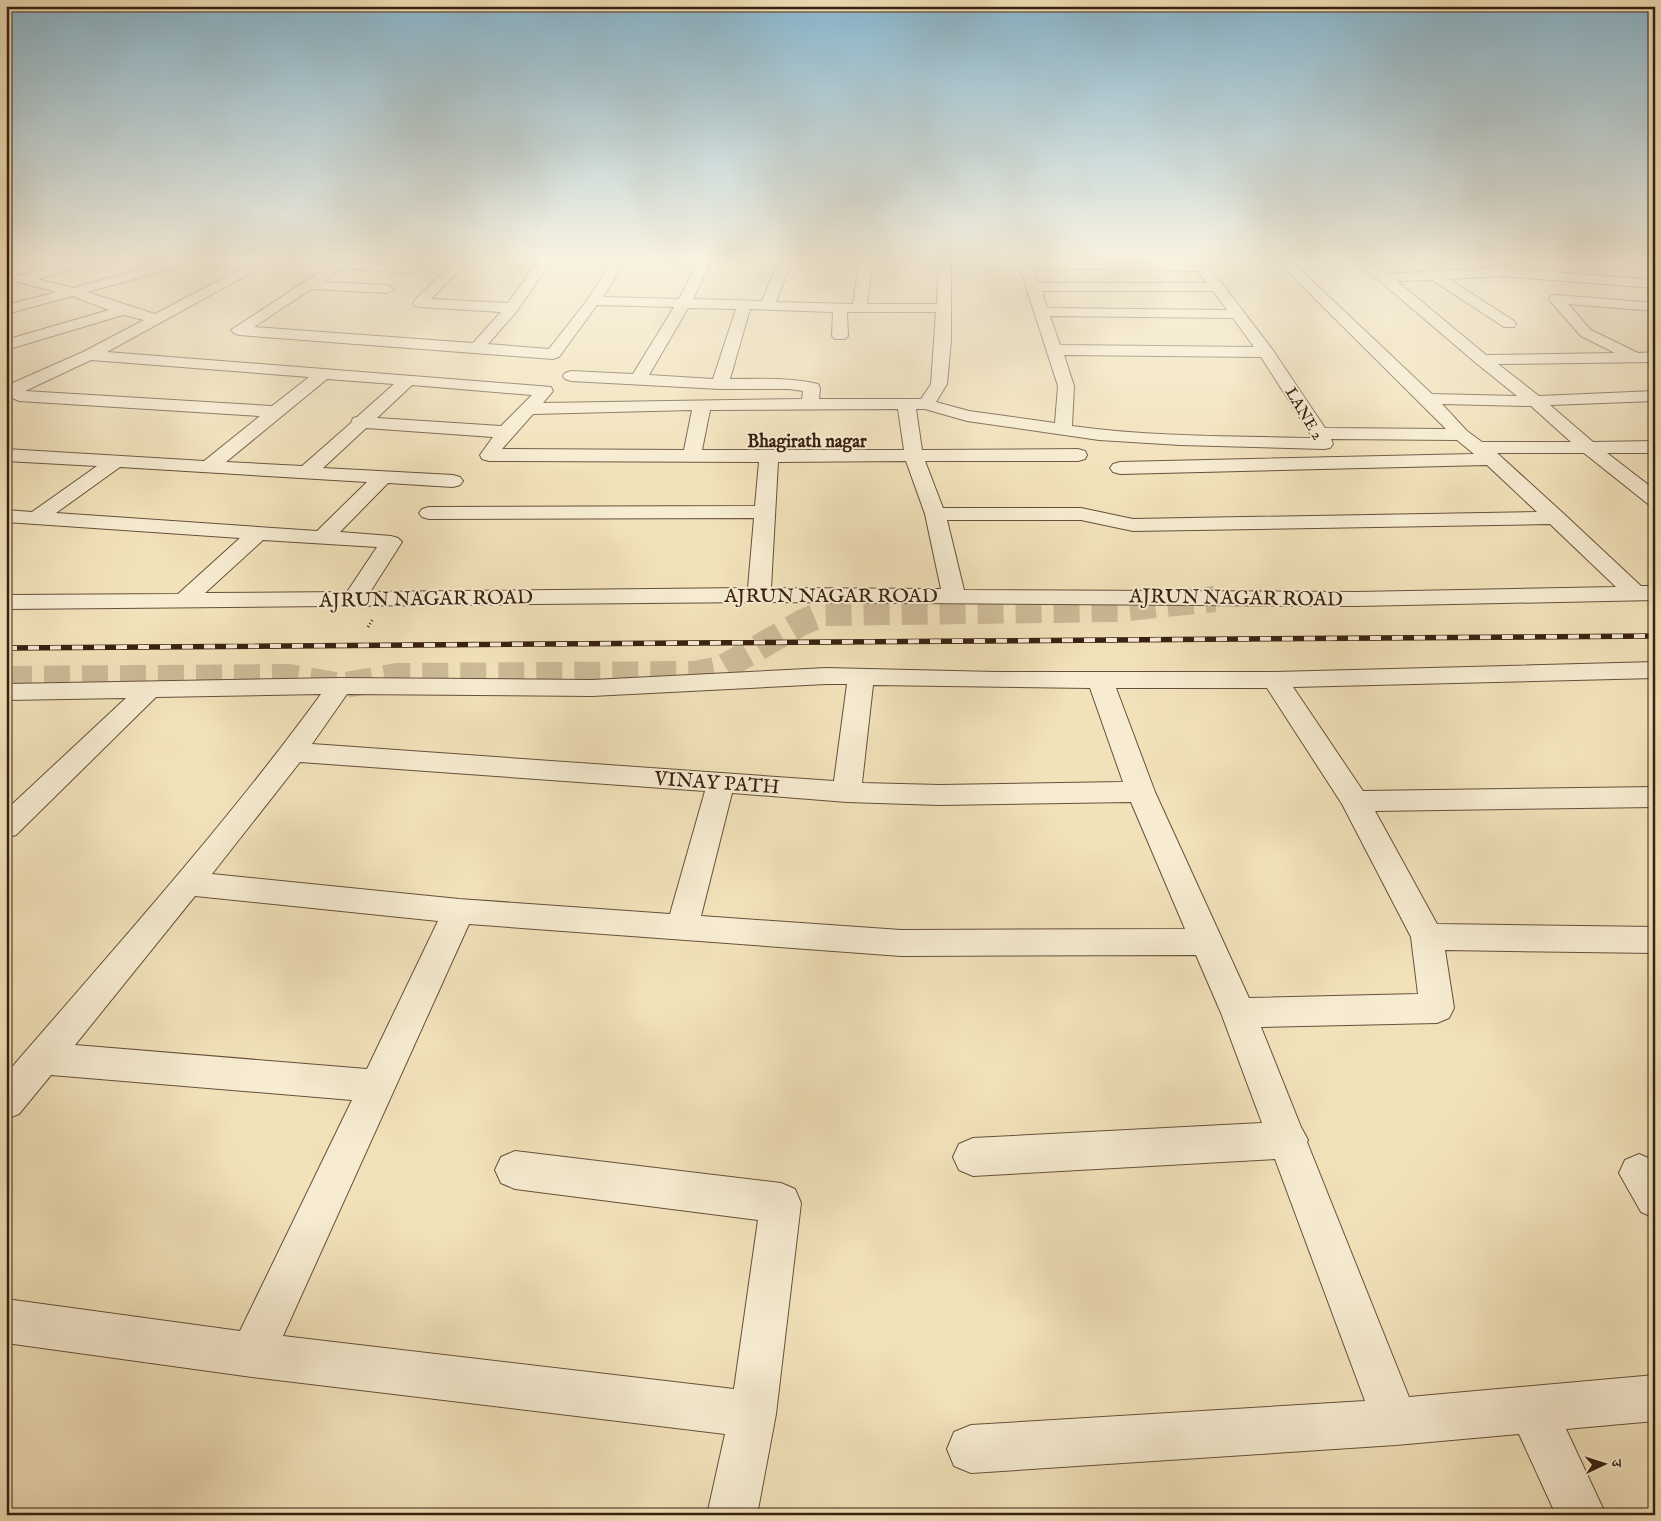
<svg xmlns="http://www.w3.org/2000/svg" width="1661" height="1521" font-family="'IM FELL English','Noto Serif Devanagari',serif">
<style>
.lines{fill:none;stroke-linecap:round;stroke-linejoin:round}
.minor-tunnel{stroke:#cdbb98;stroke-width:26;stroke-dasharray:26 12;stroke-linecap:butt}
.minor-casing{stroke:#66503b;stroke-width:2}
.path{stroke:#382011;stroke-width:3;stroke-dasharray:1 2.5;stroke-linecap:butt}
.minor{fill:#f7ecd2;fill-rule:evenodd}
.rail-casing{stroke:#382011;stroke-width:5.5}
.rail{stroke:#f7ecd2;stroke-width:4;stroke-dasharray:11;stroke-linecap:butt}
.labels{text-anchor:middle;stroke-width:4;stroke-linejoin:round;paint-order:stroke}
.far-street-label{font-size:16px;fill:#382011;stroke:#f7ecd2}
.far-neighbourhood-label{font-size:18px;font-weight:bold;fill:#382011;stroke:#f7ecd2}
.street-label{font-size:20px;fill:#382011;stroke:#f7ecd2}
</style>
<rect width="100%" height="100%" fill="#f2e2ba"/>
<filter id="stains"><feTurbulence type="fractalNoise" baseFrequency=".004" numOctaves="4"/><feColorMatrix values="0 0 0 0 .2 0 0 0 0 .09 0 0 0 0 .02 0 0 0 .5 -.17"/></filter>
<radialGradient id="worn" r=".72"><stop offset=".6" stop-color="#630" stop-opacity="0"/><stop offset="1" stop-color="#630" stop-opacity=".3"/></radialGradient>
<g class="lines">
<polyline class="minor-tunnel" points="6,679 289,677 340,686 397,676 694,674 721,669 803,622 825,613 1118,609 1215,599"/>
<g class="minor-casing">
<g id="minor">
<path d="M77 260H98L97 263 38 279 73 288 174 260H195L194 263 87 292 155 314 258 260H274L107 352 551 387 553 391 543 403 802 399 803 391 789 389H720L571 381 565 379 563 376 565 373 571 371 633 374 674 307 597 305 559 357 553 359 239 335 234 333 231 330 338 260 413 265 420 269 413 273 343 268 323 282 387 285 394 289 387 293 311 289 254 327 473 343 501 312 420 307 415 306 413 303 415 300 455 260H468L431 299 508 303 539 260H552L517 311 488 344 549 349 588 299 613 260H626L603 297 679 299 699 260H712L693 299 762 301 779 260H792L776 302 853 304 860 260H873L867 304H937L939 260H951V340L947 384 936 402 969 411 1055 423 1058 386 1021 271 1015 260 1193 263 1191 260H1204L1272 349 1325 428 1446 429 1276 260H1290L1432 394 1517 396 1476 363 1380 281 1352 260H1367L1388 274 1422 272 1429 268 1437 271 1500 268 1655 280V288L1500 276 1449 279 1514 321 1516 324 1514 327H1504L1432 280 1397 281 1486 355 1615 353 1581 336 1551 302 1549 299 1551 296 1556 295 1655 303V311L1568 304 1591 330 1638 353 1655 352V362L1498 364 1539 396 1655 391V401L1550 405 1593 442 1655 441V453H1607L1655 490V506L1648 504 1584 453H1497L1564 514 1641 586H1655V600L1357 606 759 602 6 609V595L178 594 240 538 6 522V510L32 512 97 466 6 461V449L204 461 260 416 19 401 6 395V386L83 352 144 320 123 315 6 350V340L109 310 72 296 6 314V305L57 292 17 282 15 279 17 276ZM1033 268 1198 271 1207 283H1039ZM1042 291H1213L1227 310 1047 308ZM688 308 736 309 713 379 649 375ZM750 309 833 312 832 336 835 339H845L848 336 847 312H936L931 384 921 399H819L820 388 818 384C789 377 759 379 730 379ZM1050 316 1233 318 1254 347 1060 345ZM1064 355 1261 357 1313 438C1233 436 1151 437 1072 426L1074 386ZM91 360 309 377 272 406 25 391ZM327 379 394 384 357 417 353 418 351 423 302 466 226 462ZM412 385 532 395 501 426 377 418ZM1442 404 1531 406 1571 442H1482L1467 431ZM898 409 904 450H702L710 410ZM916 409H925L967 421 1099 440 1180 445 1324 449 1330 448 1333 444 1331 439 1457 440 1474 454 1120 462 1113 464 1110 468 1113 472 1120 474 1487 465 1537 512 1133 519 1081 508H943L925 461H1078L1085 459 1087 455 1085 451 1078 449 922 450ZM692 410 684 450 502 449 533 414ZM366 428 493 437 480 455 482 459 489 461 759 462 755 506 429 507 422 509 419 513 422 517 429 519 754 518 748 588 370 592 402 542 398 538 391 536 340 532 388 483 453 487 460 485 463 481 460 477 453 475 323 468ZM906 461 925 514 941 589 771 588 778 462ZM120 467 367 482 317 531 56 513ZM947 520H1081L1133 531 1550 524 1616 587 1357 592 964 590ZM263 540 377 547 347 592 205 593Z"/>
<path d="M1655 662V678L1293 687 1363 791 1655 787V807L1375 811 1437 924 1655 927V953L1445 950 1454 1008 1449 1018 1437 1023 1261 1027 1301 1127 1308 1140 1307 1142 1409 1397 1655 1375V1421L1566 1429 1606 1515H1556L1519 1434 1396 1445 971 1473 954 1466 947 1449 954 1432 971 1425 1365 1401 1275 1159 973 1176 959 1170 953 1157 959 1144 973 1138 1262 1123 1221 1013 1196 955 901 956 469 924 283 1336 734 1389 758 1220 515 1189 501 1183 495 1170 501 1157 515 1151 781 1183 795 1189 801 1203 776 1414 757 1515H707L725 1434 252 1377 6 1343V1299L240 1331 352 1100 51 1075 19 1114 6 1119V1074C113 950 224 827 321 694L156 697 16 835 6 838V810L126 698 6 700V684L340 678 592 680 826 668 996 672H1275ZM826 684H847L834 781 312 744 347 694 592 696ZM873 685 1090 688 1123 782 940 785 862 783ZM1116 688H1267L1342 804 1411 937 1418 994 1249 998 1155 792ZM300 762 705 791 670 914 459 899 212 874ZM732 793 847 802 940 805 1131 802 1185 929 901 930 701 916ZM195 896 438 921 367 1069 75 1045Z"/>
<polygon points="1639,1154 1653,1160 1655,1162 1655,1218 1641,1212 1619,1173 1625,1160"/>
</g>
</g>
<polyline class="path" points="368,627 373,619"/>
<use href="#minor" class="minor"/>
<g class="rail-casing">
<polyline id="rail" points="6,648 1655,636"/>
</g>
<use href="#rail" class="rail"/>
</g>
<linearGradient id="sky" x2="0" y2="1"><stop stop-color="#89b8d1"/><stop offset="0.55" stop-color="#f9f2e0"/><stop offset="1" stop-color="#f9f2e0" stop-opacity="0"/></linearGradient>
<rect width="1661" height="473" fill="url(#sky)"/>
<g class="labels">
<g class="far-street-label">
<text transform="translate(1305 413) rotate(59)" y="6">LANE 2</text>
</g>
<g class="far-neighbourhood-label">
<text x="807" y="447">Bhagirath nagar</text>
</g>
<g class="street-label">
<text x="831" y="602">AJRUN NAGAR ROAD</text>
<text transform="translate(1236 597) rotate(1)" y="7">AJRUN NAGAR ROAD</text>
<text transform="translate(426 598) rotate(-1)" y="7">AJRUN NAGAR ROAD</text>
<text transform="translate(717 782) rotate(4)" y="7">VINAY PATH</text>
</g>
</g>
<rect width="1661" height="1521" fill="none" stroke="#f2e2ba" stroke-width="25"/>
<rect x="8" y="8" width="1646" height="1506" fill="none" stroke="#382011" stroke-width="2.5"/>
<rect x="12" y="12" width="1636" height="1496" fill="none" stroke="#382011"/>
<g transform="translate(1604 1464) rotate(86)" stroke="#f7ecd2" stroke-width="4" paint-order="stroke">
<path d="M0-4L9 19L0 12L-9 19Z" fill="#382011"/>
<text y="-8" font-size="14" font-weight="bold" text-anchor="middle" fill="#382011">उ</text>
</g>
<rect width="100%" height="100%" filter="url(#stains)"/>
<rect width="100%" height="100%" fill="url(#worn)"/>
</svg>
